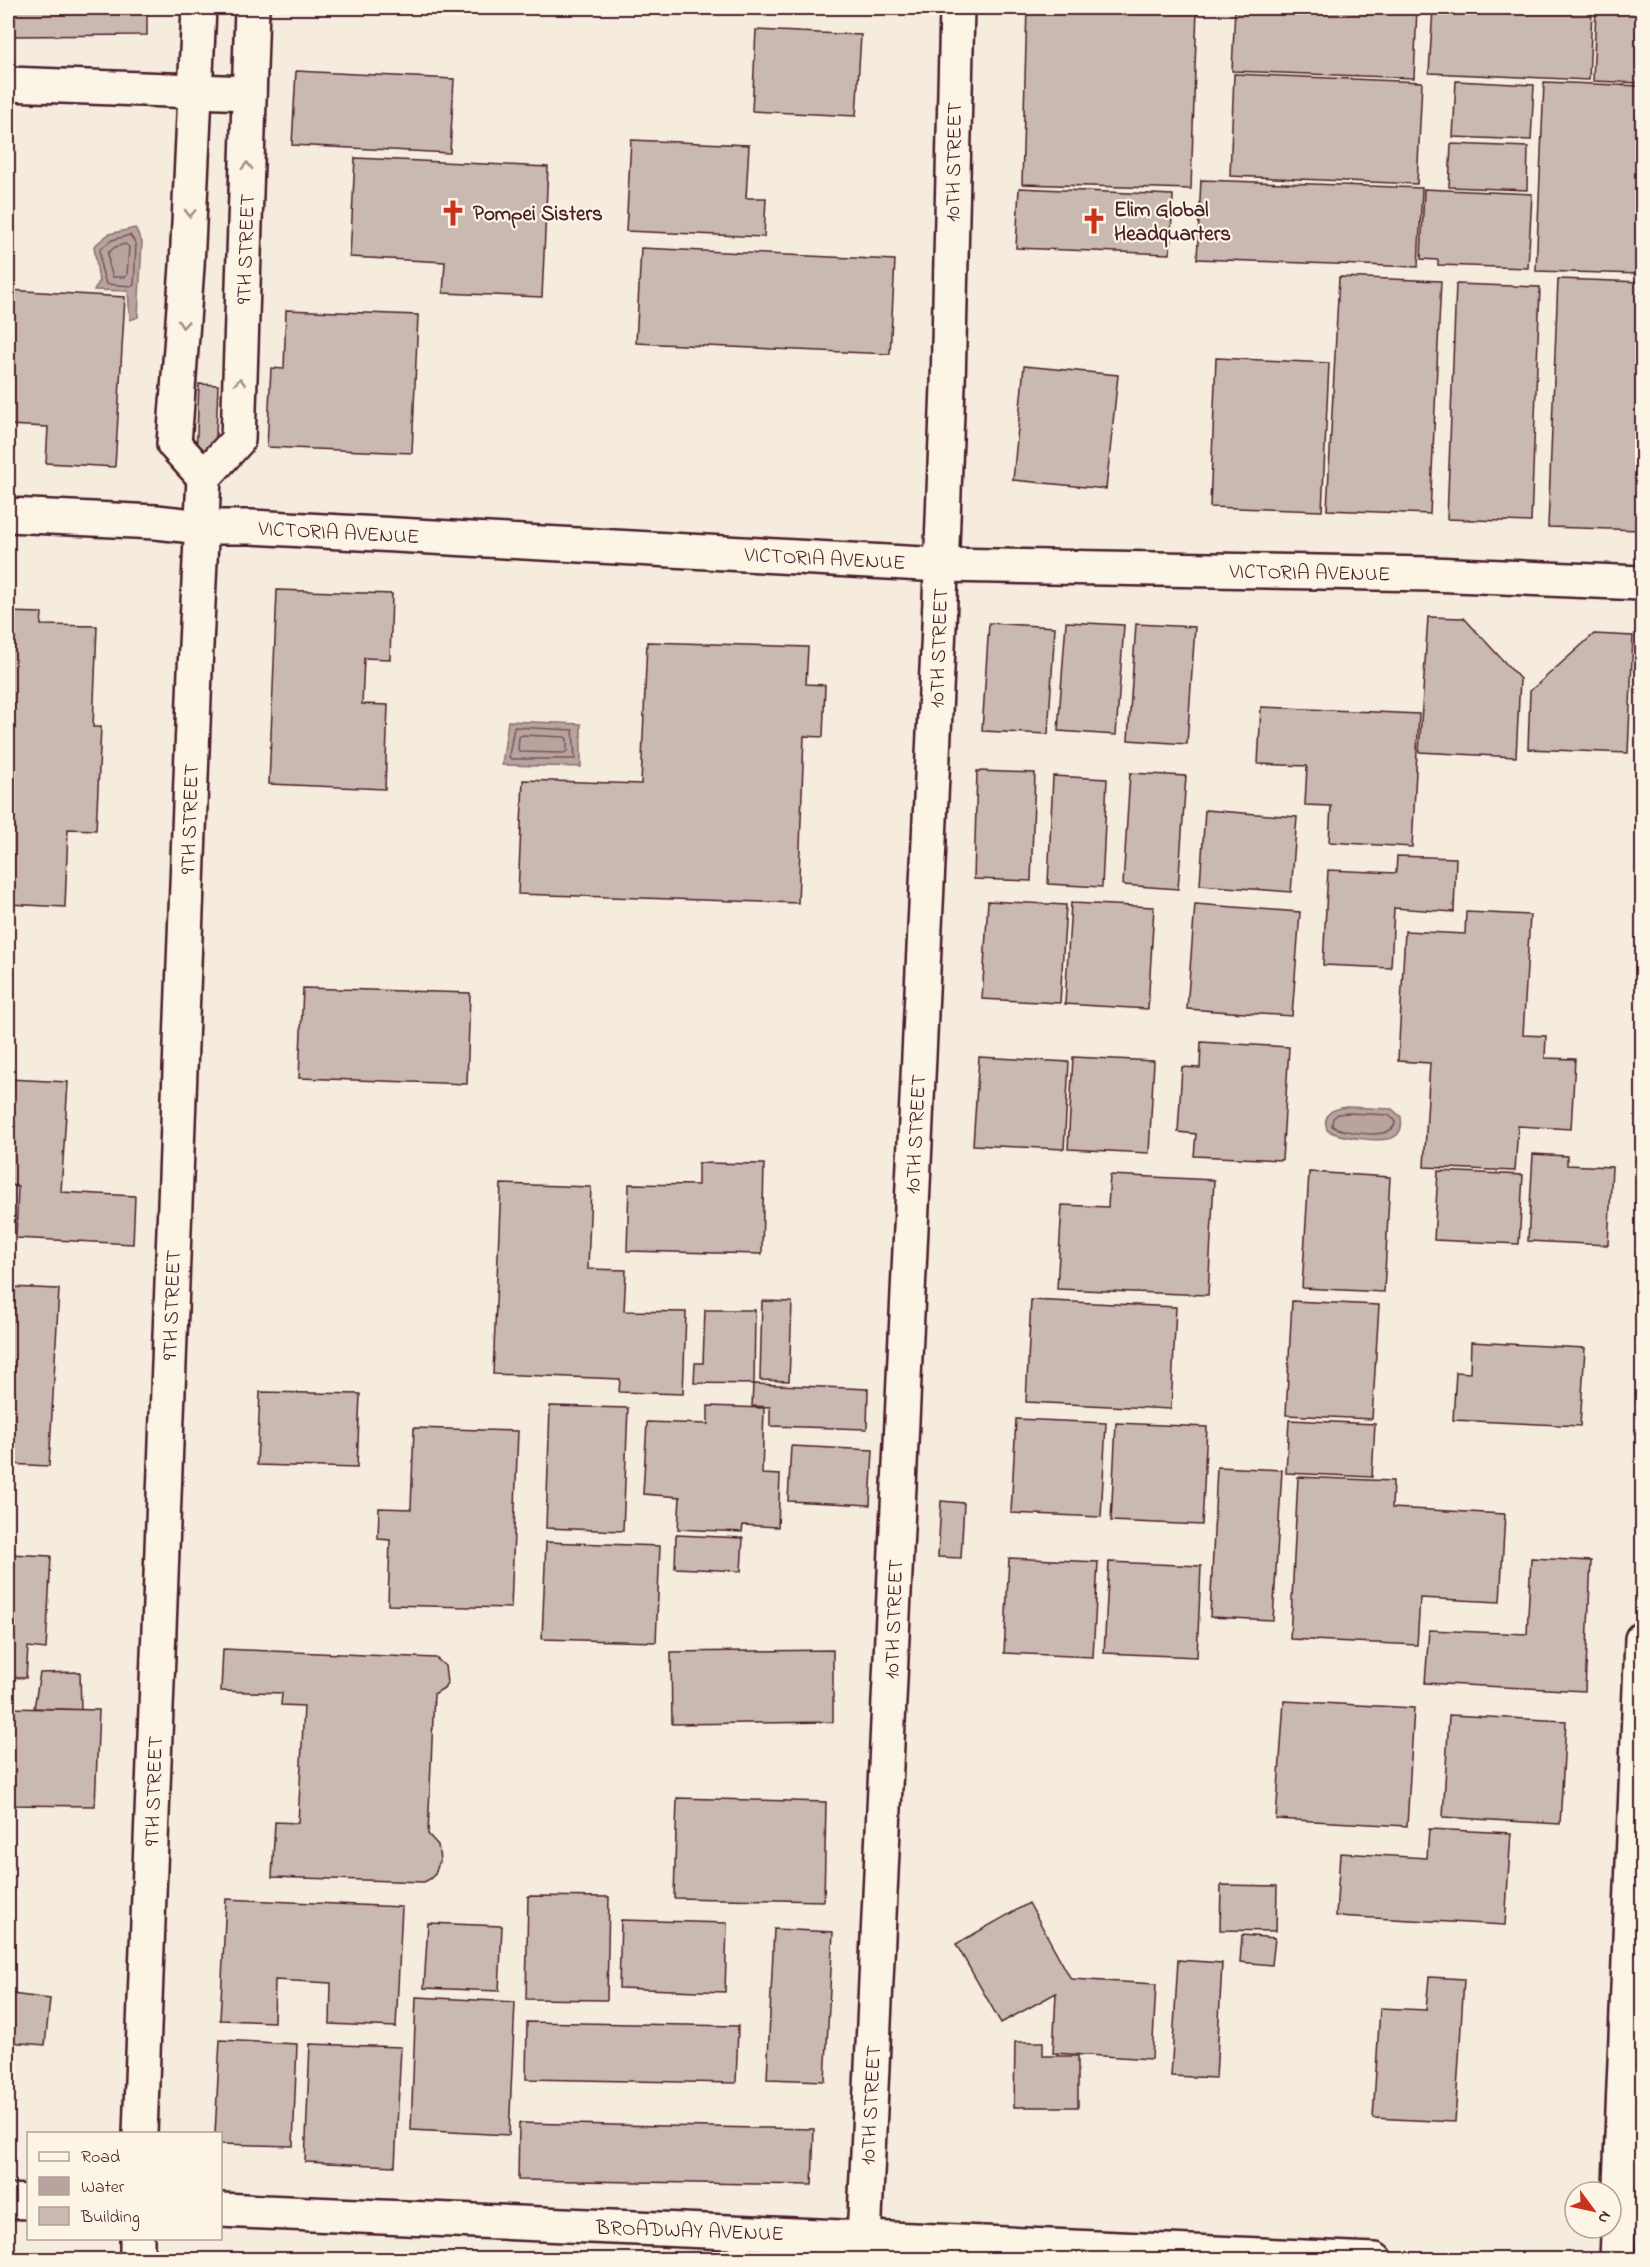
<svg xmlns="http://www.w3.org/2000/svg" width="1650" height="2267" font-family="'Indie Flower',sans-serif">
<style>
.water{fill:#b8a39e;stroke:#8c6e70;stroke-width:1.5}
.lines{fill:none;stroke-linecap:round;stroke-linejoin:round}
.shore{stroke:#765459;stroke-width:1.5}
.building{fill:#cab9b1;stroke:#4a1f2b;stroke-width:1.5}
.minor-casing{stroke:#4a1f2b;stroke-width:38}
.minor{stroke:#fcf5e5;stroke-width:33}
.oneway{stroke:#a38a88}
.labels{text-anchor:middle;stroke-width:4.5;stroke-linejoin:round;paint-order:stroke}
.street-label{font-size:21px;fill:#4a1f2b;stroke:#fcf5e5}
.poi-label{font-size:21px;font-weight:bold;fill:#4a1f2b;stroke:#fcf5e5;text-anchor:start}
</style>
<rect width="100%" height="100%" fill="#f5ecde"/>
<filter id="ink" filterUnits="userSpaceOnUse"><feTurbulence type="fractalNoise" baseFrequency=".0167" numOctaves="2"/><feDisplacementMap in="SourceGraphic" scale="12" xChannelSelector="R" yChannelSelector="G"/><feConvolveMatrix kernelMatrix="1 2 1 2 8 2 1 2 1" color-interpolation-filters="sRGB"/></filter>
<g filter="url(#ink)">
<g class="water">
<polygon points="135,228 142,242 138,317 130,320 128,291 94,290 99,282 94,246 109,234"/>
<polygon points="508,721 581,724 581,767 502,765"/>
<path d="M1347 1107 1392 1109 1401 1117C1402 1123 1402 1130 1397 1135 1386 1145 1339 1137 1327 1130 1322 1113 1332 1109 1347 1107Z"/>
</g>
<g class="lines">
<g class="shore">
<polygon points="130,235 136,244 134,285 132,286 106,284 101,267 100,249 112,240"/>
<polygon points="125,244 129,247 127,275 125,277 113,277 109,265 108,253 115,247"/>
<polygon points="514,727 573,730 575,759 511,759 509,756"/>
<polygon points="522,735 565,737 567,739 567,751 564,753 520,752 518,749 519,737"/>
<path d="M1348 1113 1388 1115 1395 1120C1398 1142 1344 1133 1332 1126L1333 1118 1338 1114Z"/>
</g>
</g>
<g class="building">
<polygon points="8,8 147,8 147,35 8,36"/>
<polygon points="1027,8 1197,8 1191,189 1022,184"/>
<polygon points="1235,8 1417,8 1414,78 1232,71"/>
<polygon points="1433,8 1592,9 1589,80 1429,73"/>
<polygon points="1596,8 1642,8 1642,83 1593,81"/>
<polygon points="756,30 861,35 856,116 752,111"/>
<polygon points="296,71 454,79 450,153 292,145"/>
<polygon points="1234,74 1422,82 1417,184 1230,176"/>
<polygon points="1456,81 1534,85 1531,140 1453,137"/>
<polygon points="1544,82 1642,86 1642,274 1536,271"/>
<polygon points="631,140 749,145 746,198 766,198 764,237 626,231"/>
<polygon points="1451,144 1528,147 1527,190 1449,187"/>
<polygon points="355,158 548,167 542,297 443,293 445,262 350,257"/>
<polygon points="1201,180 1422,188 1418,267 1197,259"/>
<polygon points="1019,188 1173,195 1170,254 1016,248"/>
<polygon points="1424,189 1532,194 1528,268 1438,265 1438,260 1421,259"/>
<polygon points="641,248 895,260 890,354 636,343"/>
<polygon points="1339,277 1441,281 1430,514 1327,510"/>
<polygon points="1558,279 1642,282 1641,530 1548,527"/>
<polygon points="1456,284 1540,287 1531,522 1447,519"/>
<polygon points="8,290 125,297 115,467 46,463 48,427 8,425"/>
<polygon points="286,310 418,315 412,453 267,447 271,368 284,369"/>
<polygon points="1216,358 1329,363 1322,511 1210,507"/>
<polygon points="1024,366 1118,375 1106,489 1013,480"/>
<polygon points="199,384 218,385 215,458 196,458"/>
<polygon points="277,590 392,594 390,659 364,658 362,704 388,705 385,789 269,784"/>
<polygon points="8,612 42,613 41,625 97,626 93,727 101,727 96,830 68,829 65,907 8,904"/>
<polygon points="1428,617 1464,618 1520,679 1516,757 1419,752"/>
<polygon points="1066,622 1124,625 1116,735 1058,731"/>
<polygon points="989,623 1055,627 1048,734 982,731"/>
<polygon points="1136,624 1195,627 1187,744 1128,740"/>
<polygon points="1594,634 1633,636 1628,753 1528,749 1530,691"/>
<polygon points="647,642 808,647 806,684 825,685 823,737 804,736 798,903 518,894 523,780 641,784"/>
<polygon points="1261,707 1419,714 1412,847 1329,842 1331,806 1305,805 1307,766 1258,764"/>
<polygon points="977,771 1035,773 1031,881 974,879"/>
<polygon points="1130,773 1186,776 1178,889 1123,885"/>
<polygon points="1053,776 1107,779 1102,887 1048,884"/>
<polygon points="1205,810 1297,817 1291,892 1200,885"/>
<polygon points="1397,856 1456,858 1454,912 1394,908 1391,968 1323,965 1328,870 1396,873"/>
<polygon points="988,901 1066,905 1060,1003 982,999"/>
<polygon points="1071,903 1154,907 1148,1009 1065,1004"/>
<polygon points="1195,904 1300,912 1292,1016 1187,1009"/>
<polygon points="1466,912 1530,915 1523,1035 1546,1036 1545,1058 1575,1059 1571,1129 1518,1126 1515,1171 1424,1167 1430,1063 1398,1061 1405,931 1465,934"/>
<polygon points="303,988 470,993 467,1084 299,1078"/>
<polygon points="1201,1042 1289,1047 1282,1160 1194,1156 1196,1134 1178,1132 1182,1067 1200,1068"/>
<polygon points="979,1057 1069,1062 1064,1149 973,1145"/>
<polygon points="1073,1057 1154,1061 1149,1153 1068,1149"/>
<polygon points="8,1079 68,1082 61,1192 135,1196 133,1244 16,1238 18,1186 8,1185"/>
<polygon points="1533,1154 1567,1156 1567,1165 1612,1167 1608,1245 1528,1241"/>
<polygon points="698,1163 764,1164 762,1254 627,1251 629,1184 698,1185"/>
<polygon points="1438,1171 1523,1175 1519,1244 1434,1240"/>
<polygon points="1309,1172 1390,1177 1384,1292 1302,1288"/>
<polygon points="1110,1175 1214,1180 1208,1295 1057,1289 1062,1205 1108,1207"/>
<polygon points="501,1184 591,1187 588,1269 626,1270 624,1311 686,1312 683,1394 619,1392 620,1379 493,1374"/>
<polygon points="8,1287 59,1289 49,1466 8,1464"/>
<polygon points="1031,1300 1176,1307 1171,1409 1026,1402"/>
<polygon points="762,1301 792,1302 789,1381 760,1380"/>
<polygon points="1292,1301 1379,1305 1372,1419 1286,1415"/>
<polygon points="705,1310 755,1310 754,1384 694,1383 695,1363 703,1363"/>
<polygon points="1471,1342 1585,1348 1580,1426 1453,1420 1456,1372 1470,1373"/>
<polygon points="753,1384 868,1389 867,1429 770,1426 770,1407 752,1406"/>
<polygon points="260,1392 360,1394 357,1468 257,1465"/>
<polygon points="550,1406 628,1408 623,1531 546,1528"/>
<polygon points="708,1406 764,1408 762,1474 780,1475 778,1527 743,1525 742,1532 678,1529 680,1497 643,1494 647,1422 708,1424"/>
<polygon points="1016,1419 1106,1423 1101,1517 1011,1513"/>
<polygon points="1289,1420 1375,1424 1372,1477 1286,1473"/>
<polygon points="1116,1423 1207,1427 1202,1525 1111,1521"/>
<polygon points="414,1428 518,1431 511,1608 388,1605 390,1540 378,1539 379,1508 411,1509"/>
<polygon points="791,1446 873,1450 870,1505 788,1501"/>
<polygon points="1217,1467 1282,1470 1273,1620 1210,1617"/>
<polygon points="1298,1477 1393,1481 1392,1508 1505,1514 1500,1602 1420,1598 1417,1645 1290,1639"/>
<polygon points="941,1501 964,1503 961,1558 938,1557"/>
<polygon points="676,1535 743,1538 741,1571 675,1568"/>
<polygon points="546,1542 660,1546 656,1642 542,1639"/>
<polygon points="8,1554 51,1556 46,1649 28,1647 26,1678 8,1677"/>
<polygon points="1009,1558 1098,1562 1093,1657 1004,1653"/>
<polygon points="1531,1558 1591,1561 1585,1691 1425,1683 1429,1630 1527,1634"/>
<polygon points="1109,1562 1201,1566 1197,1657 1104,1653"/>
<polygon points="223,1649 436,1658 445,1666 447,1683 444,1688 434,1694 428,1834 438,1845 440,1860 435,1874 430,1879 424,1882 272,1877 275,1822 298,1823 304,1706 281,1705 282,1693 221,1691"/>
<polygon points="833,1650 833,1722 672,1724 671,1652"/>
<polygon points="80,1672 81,1710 34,1708 40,1673"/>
<polygon points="1284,1701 1414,1708 1407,1826 1276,1819"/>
<polygon points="8,1708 99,1710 95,1806 8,1805"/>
<polygon points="1449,1715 1566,1721 1560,1824 1443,1817"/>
<polygon points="677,1798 826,1802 824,1901 674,1898"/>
<polygon points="1429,1829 1511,1833 1505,1925 1336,1916 1340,1853 1427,1858"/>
<polygon points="1221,1885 1277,1886 1276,1931 1220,1930"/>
<polygon points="528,1896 609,1897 607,2000 526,1999"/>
<polygon points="226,1899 402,1907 396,2027 330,2024 331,1983 275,1980 274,2022 220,2020"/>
<polygon points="1029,1903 1071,1979 1156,1984 1152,2059 1053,2053 1056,1993 1001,2023 956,1944"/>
<polygon points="621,1920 727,1923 725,1992 619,1988"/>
<polygon points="428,1923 502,1926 499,1991 424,1988"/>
<polygon points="774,1929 833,1932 825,2081 767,2079"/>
<polygon points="1242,1935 1275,1938 1272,1965 1240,1962"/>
<polygon points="1178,1960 1222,1963 1216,2078 1171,2076"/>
<polygon points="1429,1977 1464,1979 1455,2122 1373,2118 1380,2008 1426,2010"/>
<polygon points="12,1994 50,1999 45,2045 8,2042"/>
<polygon points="416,1997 515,2002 509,2135 411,2130"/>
<polygon points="527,2022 738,2026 736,2083 526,2079"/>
<polygon points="220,2040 297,2044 293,2146 220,2144 220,2134 215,2134"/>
<polygon points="1015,2042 1043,2042 1043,2056 1078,2056 1078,2107 1014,2107"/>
<polygon points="310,2044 401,2047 395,2166 305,2162"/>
<polygon points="519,2123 814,2129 812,2185 518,2180"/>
</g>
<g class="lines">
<g class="minor-casing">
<g id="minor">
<polyline points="199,8 187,266 174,444 204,477"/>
<polyline points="8,84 249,93"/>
<polyline points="8,515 156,522 202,527 251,527 942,565 1431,574 1642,583"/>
<polyline points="140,2134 196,645 204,477 238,440 252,8"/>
<polyline points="8,2201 28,2202"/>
<polyline points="220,2210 1375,2260"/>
<polyline points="137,2260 137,2238"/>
<polyline points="863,2260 939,626 948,385 957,8"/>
<polyline points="1617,2260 1642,1639"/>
</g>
</g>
<use href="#minor" class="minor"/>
</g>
<defs><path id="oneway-chevron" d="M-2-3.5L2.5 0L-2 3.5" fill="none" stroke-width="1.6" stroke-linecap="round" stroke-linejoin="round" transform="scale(1.5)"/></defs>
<g class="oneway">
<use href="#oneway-chevron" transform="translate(247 166) rotate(-89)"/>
<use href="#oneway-chevron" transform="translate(190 213) rotate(93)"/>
<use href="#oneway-chevron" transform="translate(183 324) rotate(94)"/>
<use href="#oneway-chevron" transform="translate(240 382) rotate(-88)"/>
</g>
</g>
<defs>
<g id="church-bare" transform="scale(2.07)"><path d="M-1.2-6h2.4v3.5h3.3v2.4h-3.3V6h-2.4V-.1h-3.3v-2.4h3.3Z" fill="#c8321e" stroke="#fcf5e5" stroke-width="2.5" paint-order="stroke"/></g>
</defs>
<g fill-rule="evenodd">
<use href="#church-bare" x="453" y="213"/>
<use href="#church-bare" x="1094" y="221"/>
</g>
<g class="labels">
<g class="street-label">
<text transform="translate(953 162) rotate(-89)" y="7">10TH STREET</text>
<text transform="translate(245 249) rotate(-88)" y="7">9TH STREET</text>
<text transform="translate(339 532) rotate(3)" y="7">VICTORIA AVENUE</text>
<text transform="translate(825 558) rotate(3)" y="7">VICTORIA AVENUE</text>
<text transform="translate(1310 572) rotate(1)" y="7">VICTORIA AVENUE</text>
<text transform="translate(938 648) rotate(-88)" y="7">10TH STREET</text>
<text transform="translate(189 819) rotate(-88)" y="7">9TH STREET</text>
<text transform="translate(915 1134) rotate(-87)" y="7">10TH STREET</text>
<text transform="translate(171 1305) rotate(-88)" y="7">9TH STREET</text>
<text transform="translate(893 1619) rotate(-88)" y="7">10TH STREET</text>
<text transform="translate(153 1791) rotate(-88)" y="7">9TH STREET</text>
<text transform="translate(870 2105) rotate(-87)" y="7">10TH STREET</text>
<text transform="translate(690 2230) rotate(2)" y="7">BROADWAY AVENUE</text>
</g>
<g class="poi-label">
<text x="1114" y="216">Elim Global<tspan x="1114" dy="24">Headquarters</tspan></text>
<text x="473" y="220">Pompei Sisters</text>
</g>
</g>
<rect width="1650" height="2267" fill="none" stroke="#fcf5e5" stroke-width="30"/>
<rect x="15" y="15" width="1620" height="2237" fill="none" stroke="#4a1f2b" stroke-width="2" filter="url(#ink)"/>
<rect x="27" y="2132" width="195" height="108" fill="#fcf5e5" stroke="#b59f9b" stroke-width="1.5"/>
<rect x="39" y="2152" width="30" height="9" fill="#fcf5e5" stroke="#b59f9b" stroke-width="1.5"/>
<text x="81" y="2162" font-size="18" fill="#4a1f2b">Road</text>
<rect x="39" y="2177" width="30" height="18" fill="#b8a39e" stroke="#b59f9b" stroke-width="1.5"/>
<text x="81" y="2192" font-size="18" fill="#4a1f2b">Water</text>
<rect x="39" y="2207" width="30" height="18" fill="#cab9b1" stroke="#b59f9b" stroke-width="1.5"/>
<text x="81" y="2222" font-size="18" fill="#4a1f2b">Building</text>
<g transform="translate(1593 2210) rotate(123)"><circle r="28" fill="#fcf5e5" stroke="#b59f9b" stroke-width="1.5"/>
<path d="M0-4.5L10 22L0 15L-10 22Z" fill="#c8321e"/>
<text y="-9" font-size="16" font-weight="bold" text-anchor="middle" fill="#4a1f2b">N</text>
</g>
</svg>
